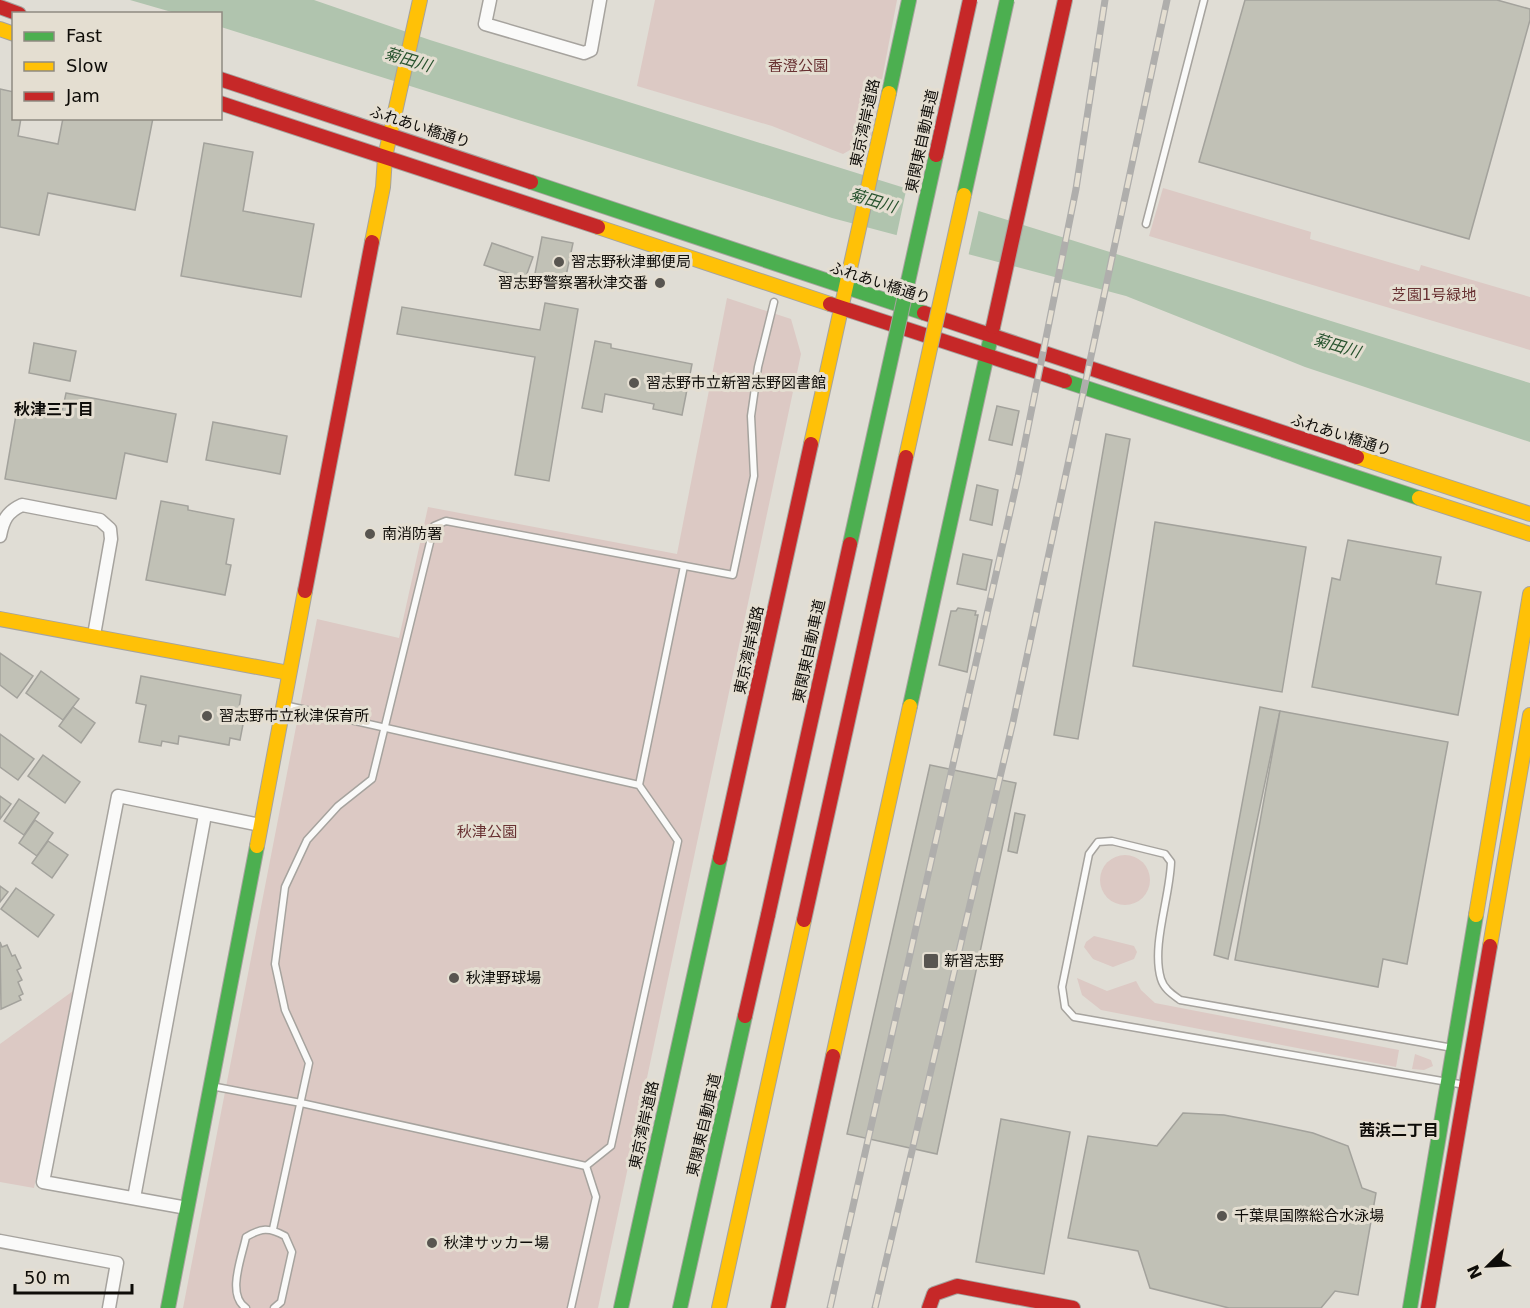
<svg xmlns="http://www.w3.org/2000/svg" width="1530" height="1308" font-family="'DejaVu Sans','Noto Sans JP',sans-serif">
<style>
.green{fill:#dcc9c4}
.water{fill:#b0c4ae}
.pier{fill:#e0ddd5}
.building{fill:#c1c1b6;stroke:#a3a29c;stroke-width:1.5}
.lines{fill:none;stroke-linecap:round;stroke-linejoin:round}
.lane-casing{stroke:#a6a39e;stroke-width:9}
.street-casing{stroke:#a6a39e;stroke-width:15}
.fast-casing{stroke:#a6a39e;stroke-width:16}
.slow-casing{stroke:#a6a39e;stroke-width:16}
.jam-casing{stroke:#a6a39e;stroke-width:16}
.lane{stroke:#fafaf9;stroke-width:6}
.street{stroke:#fafaf9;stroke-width:12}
.fast{stroke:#4caf50;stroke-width:14}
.slow{stroke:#ffc107;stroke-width:14}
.jam{stroke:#c62828;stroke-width:14}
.rail-casing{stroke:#afaeac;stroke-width:7}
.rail{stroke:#e4ded1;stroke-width:4.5;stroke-dasharray:14;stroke-linecap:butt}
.fast-bridge-casing{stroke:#a6a39e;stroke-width:16;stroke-linecap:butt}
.slow-bridge-casing{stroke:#a6a39e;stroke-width:16;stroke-linecap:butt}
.jam-bridge-casing{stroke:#a6a39e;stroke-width:16;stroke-linecap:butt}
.fast-bridge{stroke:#4caf50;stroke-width:14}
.slow-bridge{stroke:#ffc107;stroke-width:14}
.jam-bridge{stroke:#c62828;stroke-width:14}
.poi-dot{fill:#585550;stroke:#e4ded1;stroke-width:2}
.labels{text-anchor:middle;stroke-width:6;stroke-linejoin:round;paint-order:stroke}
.park-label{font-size:15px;fill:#683132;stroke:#e4ded1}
.street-label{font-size:15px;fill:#0e0c08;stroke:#e4ded1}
.poi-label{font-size:15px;fill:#0e0c08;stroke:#e4ded1;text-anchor:start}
.water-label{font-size:16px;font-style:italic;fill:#26522d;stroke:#e4ded1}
.neighbourhood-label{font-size:16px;font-weight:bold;fill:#0e0c08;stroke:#e4ded1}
</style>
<rect width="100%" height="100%" fill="#e0ddd5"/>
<g class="green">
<polygon points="655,0 897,0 871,138 843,154 772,126 637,86"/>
<polygon points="1163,188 1311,232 1310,239 1419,271 1421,265 1530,297 1530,350 1149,236"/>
<polygon points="727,298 791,319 801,354 598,1308 183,1308 317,619 399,638 428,507 677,554"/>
<circle cx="1125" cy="880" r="25"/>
<polygon points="1094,936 1134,946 1137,952 1134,959 1113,967 1093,959 1084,947 1086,942"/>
<polygon points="1077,978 1107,991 1136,981 1141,990 1155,1003 1399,1050 1396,1067 1101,1010 1082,995"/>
<polygon points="73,991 34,1188 0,1182 0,1044"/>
<polygon points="1415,1054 1431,1060 1433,1066 1424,1070 1412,1069"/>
</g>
<polygon class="water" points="130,0 314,0 430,40 1530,383 1530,442 1305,367 1126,296 832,218 221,27 220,14 175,13"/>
<polygon class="pier" points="907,186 979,209 968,257 896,238"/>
<g class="building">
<polygon points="1245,0 1497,0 1530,9 1530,20 1469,239 1199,162"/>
<polygon points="0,89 14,92 14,118 21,118 18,136 58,144 63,118 153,118 135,210 48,193 39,235 0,227"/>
<polygon points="204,143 253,152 243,211 314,224 301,297 181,276"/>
<polygon points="542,237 573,243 563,290 533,284"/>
<polygon points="492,243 533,257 525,279 484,265"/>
<polygon points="545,303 578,309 549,481 515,475 535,357 397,334 402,307 540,330"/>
<polygon points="595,341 611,344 611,348 692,364 682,415 653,409 654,404 605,394 602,412 582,408"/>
<polygon points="34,343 76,351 70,381 29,373"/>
<polygon points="66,393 176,414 167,462 125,453 116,499 5,479 17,409 61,417"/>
<polygon points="997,406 1019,411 1012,445 989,440"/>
<polygon points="213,422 287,436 280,474 206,460"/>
<polygon points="1106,434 1130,439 1078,739 1054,735"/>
<polygon points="977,485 998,490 992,525 970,520"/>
<polygon points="161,501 188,506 188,510 234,519 226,564 231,565 225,595 146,580"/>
<polygon points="1155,522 1306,547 1282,692 1133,666"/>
<polygon points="1348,540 1441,557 1436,584 1481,592 1458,715 1312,687 1332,578 1340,580"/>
<polygon points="963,554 992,560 986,590 957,584"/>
<polygon points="958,608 976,611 975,615 978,615 967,672 939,665 951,611 956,611"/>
<polygon points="0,653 33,676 17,698 0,685"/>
<polygon points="41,671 79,699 63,720 26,693"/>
<polygon points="141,676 241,695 239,708 246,709 240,740 230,738 229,745 179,736 178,744 162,741 161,746 139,742 146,705 136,703"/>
<polygon points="73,707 95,723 81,743 59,726"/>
<polygon points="1260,707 1280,711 1228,959 1214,955"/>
<polygon points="1280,711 1448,742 1407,964 1383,959 1378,987 1235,960"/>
<polygon points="0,734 34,759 18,780 0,767"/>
<polygon points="43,755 80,782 65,803 28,776"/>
<polygon points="930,765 1016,783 937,1154 847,1134"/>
<polygon points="0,796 11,804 0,819"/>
<polygon points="19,799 39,813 24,835 4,821"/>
<polygon points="1015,813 1025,815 1017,853 1008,851"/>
<polygon points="35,820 53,833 37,856 19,843"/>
<polygon points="48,841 68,855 52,878 32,863"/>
<polygon points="0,886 8,892 0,902"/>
<polygon points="16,888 54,915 38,937 1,909"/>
<polygon points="0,942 2,947 7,945 12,956 15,955 21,968 17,970 22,980 18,982 23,994 19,996 21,1000 1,1009"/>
<polygon points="1183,1113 1224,1115 1266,1123 1313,1133 1348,1146 1362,1188 1376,1193 1358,1295 1335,1291 1321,1308 1229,1308 1150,1288 1138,1251 1068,1238 1088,1136 1157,1146"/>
<polygon points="1001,1119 1070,1132 1044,1274 976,1262"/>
</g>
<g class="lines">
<g class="lane-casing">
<g id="lane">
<polyline points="1146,224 1204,0"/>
<polyline points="284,705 639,785 678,841 611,1146 586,1166"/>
<polyline points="639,785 684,566"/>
<path d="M1453 1048 1180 1000C1172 994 1164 989 1161 979 1151 946 1170 897 1171 862L1165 854 1112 841 1098 842 1089 854 1062 987 1065 1007 1074 1017 1465 1085"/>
<polyline points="211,1086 301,1103 586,1166"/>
<polyline points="273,1229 309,1063 285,1010 275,964 285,887 307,840 338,806 372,779 434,526 446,521 733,575 754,476 751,416 758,367 774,302"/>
<path d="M246 1308C226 1295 242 1257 246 1237 261 1228 269 1227 285 1236L292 1252 281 1302 274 1308"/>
<polyline points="571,1308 596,1197 586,1166"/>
</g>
</g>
<g class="street-casing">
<g id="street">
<polyline points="490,0 485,24 584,53 591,50 600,0"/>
<path d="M0 536C3 520 7 512 22 505L100 520 110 529 111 539 94 635"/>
<polyline points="134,1198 205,815"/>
<polyline points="187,1208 43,1182 118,796 260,825"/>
<polyline points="0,1241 117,1263 109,1308"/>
</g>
</g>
<g class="fast-casing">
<g id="fast">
<polyline points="889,93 909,0"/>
<polyline points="531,182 924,313"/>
<polyline points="1065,381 1419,498"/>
<polyline points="910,706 993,327"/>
<polyline points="168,1308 257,846"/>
<polyline points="621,1308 720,858"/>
<polyline points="680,1308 745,1016"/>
<polyline points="1410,1308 1476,915"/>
</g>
</g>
<g class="slow-casing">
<g id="slow">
<polyline points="0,29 14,34"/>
<polyline points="598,227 830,304"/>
<polyline points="372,242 383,187 385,157 420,0"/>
<polyline points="811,444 889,93"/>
<polyline points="1357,457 1530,514"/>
<polyline points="1419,498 1530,534"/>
<polyline points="0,619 289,673"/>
<polyline points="257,846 305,591"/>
<polyline points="1476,915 1530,594"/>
<polyline points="1490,946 1530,715"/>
<polyline points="833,1056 910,706"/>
<polyline points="719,1308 804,920"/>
</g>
</g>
<g class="jam-casing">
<g id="jam">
<polyline points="0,7 19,14"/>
<polyline points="220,79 531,182"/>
<polyline points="220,103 598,227"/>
<polyline points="830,304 1065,381"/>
<polyline points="924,313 1357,457"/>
<polyline points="993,327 1065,0"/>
<polyline points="305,591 372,242"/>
<polyline points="720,858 811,444"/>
<polyline points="745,1016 768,915"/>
<polyline points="778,1308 833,1056"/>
<polyline points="929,1308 934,1294 957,1286 1073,1308"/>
<polyline points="1428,1308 1490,946"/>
</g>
</g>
<use href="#lane" class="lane"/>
<use href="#street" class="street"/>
<use href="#fast" class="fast"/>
<use href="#slow" class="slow"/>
<use href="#jam" class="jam"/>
<g class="rail-casing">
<g id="rail">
<polyline points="830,1308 1018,477 1076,189 1105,0"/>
<polyline points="875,1308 1013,722 1167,0"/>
</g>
</g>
<use href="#rail" class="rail"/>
<g class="fast-bridge-casing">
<g id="fast-bridge">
<polyline points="964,195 1007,0"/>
<polyline points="850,544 936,155"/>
</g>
</g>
<g class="slow-bridge-casing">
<polyline id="slow-bridge" points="906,457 964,195"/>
</g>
<g class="jam-bridge-casing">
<g id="jam-bridge">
<polyline points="936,155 970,0"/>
<polyline points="768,915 850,544"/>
<polyline points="804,920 906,457"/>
</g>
</g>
<use href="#fast-bridge" class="fast-bridge"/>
<use href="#slow-bridge" class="slow-bridge"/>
<use href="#jam-bridge" class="jam-bridge"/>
</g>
<g class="poi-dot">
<circle cx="559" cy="262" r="6"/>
<circle cx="660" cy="283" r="6"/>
<circle cx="634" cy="383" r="6"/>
<circle cx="370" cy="534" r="6"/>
<circle cx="207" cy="716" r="6"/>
<rect x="923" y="953" width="16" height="16" rx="3"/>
<circle cx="454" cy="978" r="6"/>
<circle cx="1222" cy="1216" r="6"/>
<circle cx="432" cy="1243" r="6"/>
</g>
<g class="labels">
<g class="park-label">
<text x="798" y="71">香澄公園</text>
<text x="1434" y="300">芝園1号緑地</text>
<text x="487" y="837">秋津公園</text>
</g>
<g class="street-label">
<text transform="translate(865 123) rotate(-78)" y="5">東京湾岸道路</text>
<text transform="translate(420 127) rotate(18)" y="5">ふれあい橋通り</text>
<text transform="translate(922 141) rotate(-78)" y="5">東関東自動車道</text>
<text transform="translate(880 283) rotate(18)" y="5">ふれあい橋通り</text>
<text transform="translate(1341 435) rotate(18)" y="5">ふれあい橋通り</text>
<text transform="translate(749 650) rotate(-78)" y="5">東京湾岸道路</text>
<text transform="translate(809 651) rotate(-78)" y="5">東関東自動車道</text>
<text transform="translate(644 1125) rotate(-78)" y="5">東京湾岸道路</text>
<text transform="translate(704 1125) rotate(-77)" y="5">東関東自動車道</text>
</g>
<g class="poi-label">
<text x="571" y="267">習志野秋津郵便局</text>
<text x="648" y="288" text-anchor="end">習志野警察署秋津交番</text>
<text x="646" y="388">習志野市立新習志野図書館</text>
<text x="382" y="539">南消防署</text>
<text x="219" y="721">習志野市立秋津保育所</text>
<text x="944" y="966">新習志野</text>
<text x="466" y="983">秋津野球場</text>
<text x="1234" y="1221">千葉県国際総合水泳場</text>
<text x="444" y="1248">秋津サッカー場</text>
</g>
<g class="water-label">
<text transform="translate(408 59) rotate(17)" y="6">菊田川</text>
<text transform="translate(873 200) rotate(17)" y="6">菊田川</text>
<text transform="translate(1337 345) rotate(17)" y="6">菊田川</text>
</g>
<g class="neighbourhood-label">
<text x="54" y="415">秋津三丁目</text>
<text x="1399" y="1136">茜浜二丁目</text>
</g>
</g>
<rect x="12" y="12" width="210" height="108" fill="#e4ded1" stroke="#8e8a81" stroke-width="1.5"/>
<rect x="24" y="32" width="30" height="9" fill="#4caf50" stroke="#8e8a81" stroke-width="1.5"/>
<text x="66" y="42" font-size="18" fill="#0e0c08">Fast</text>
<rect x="24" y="62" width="30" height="9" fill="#ffc107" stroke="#8e8a81" stroke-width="1.5"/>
<text x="66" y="72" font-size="18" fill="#0e0c08">Slow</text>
<rect x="24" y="92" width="30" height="9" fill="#c62828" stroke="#8e8a81" stroke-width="1.5"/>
<text x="66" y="102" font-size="18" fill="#0e0c08">Jam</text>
<g transform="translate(1488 1266) rotate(246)" stroke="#e4ded1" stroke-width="4.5" paint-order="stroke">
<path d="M0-4.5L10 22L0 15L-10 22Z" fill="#0e0c08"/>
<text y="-9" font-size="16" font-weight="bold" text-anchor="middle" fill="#0e0c08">N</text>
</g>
<path d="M15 1284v9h117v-9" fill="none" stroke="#0e0c08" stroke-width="3"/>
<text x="24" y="1284" font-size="18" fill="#0e0c08" stroke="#e4ded1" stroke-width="4.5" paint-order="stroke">50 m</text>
</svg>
